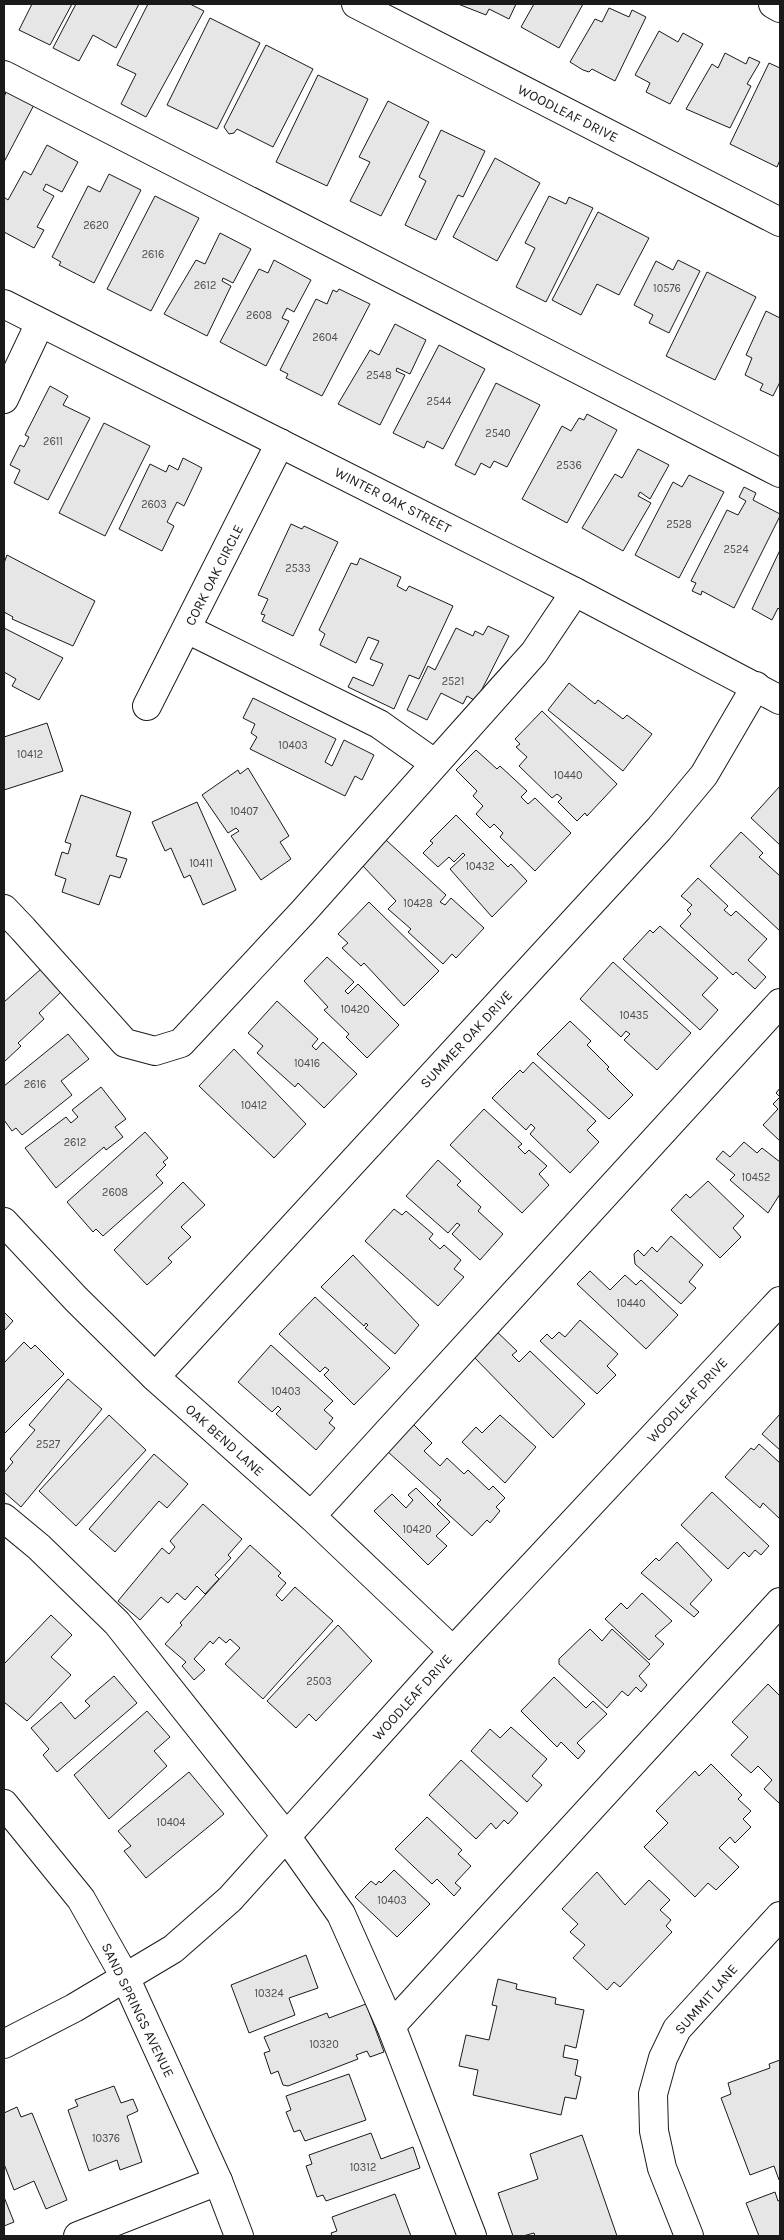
<svg xmlns="http://www.w3.org/2000/svg" width="784" height="2240" font-family="Karla,sans-serif">
<style>
.building{fill:#e6e6e6;stroke:#1a1a1a}
.lines{fill:none;stroke-linecap:round;stroke-linejoin:round}
.minor-casing{stroke:#1a1a1a;stroke-width:30}
.minor{stroke:#fff;stroke-width:28}
.labels{text-anchor:middle;stroke-width:4;stroke-linejoin:round;paint-order:stroke}
.number-label{font-size:11px;fill:#4d4d4d}
.street-label{font-size:14px;fill:#1a1a1a;stroke:#fff}
</style>
<rect width="100%" height="100%" fill="#fff"/>
<g class="building">
<polygon points="32,4 72,4 50,45 19,30"/>
<polygon points="76,4 139,4 116,48 93,35 79,61 53,48"/>
<polygon points="148,4 190,4 204,11 146,117 121,104 136,74 117,65"/>
<polygon points="458,4 516,4 509,19 489,9 486,15"/>
<polygon points="534,4 583,4 559,48 521,27"/>
<polygon points="609,8 629,17 632,10 646,17 615,81 592,69 589,72 583,70 570,62 595,19 602,22"/>
<polygon points="210,18 260,43 217,129 167,105"/>
<polygon points="659,31 678,42 683,33 703,44 670,104 646,92 650,83 635,75"/>
<polygon points="266,45 313,69 273,147 237,129 234,133 229,134 224,127"/>
<polygon points="725,53 746,64 749,57 760,62 747,84 751,86 730,128 686,109 712,64 718,68"/>
<polygon points="769,63 780,68 780,160 777,167 730,144"/>
<polygon points="318,75 368,99 327,186 276,162"/>
<polygon points="7,90 35,103 4,162 4,97"/>
<polygon points="388,101 429,122 381,216 350,201 370,162 359,157"/>
<polygon points="441,130 485,151 463,197 458,195 436,240 405,225 426,181 419,177"/>
<polygon points="47,145 78,162 62,192 46,184 43,190 54,196 37,227 44,230 34,248 4,232 4,197 8,200 24,171 31,175"/>
<polygon points="495,158 540,183 497,261 453,237"/>
<polygon points="109,174 141,190 94,283 59,265 61,262 52,257 88,186 100,192"/>
<polygon points="155,196 199,218 151,311 107,289"/>
<polygon points="549,196 566,204 569,197 593,208 546,302 516,287 535,248 525,243"/>
<polygon points="598,212 649,238 619,295 597,284 581,315 552,300"/>
<polygon points="220,233 251,249 233,283 223,278 222,281 231,286 207,336 164,314 196,260 205,264"/>
<polygon points="274,260 311,280 294,312 287,308 282,318 289,321 266,366 220,342 259,269 268,273"/>
<polygon points="678,260 700,271 669,333 649,323 653,315 634,305 656,261 673,270"/>
<polygon points="707,272 756,297 715,380 666,356"/>
<polygon points="339,289 370,304 322,396 286,378 288,374 280,370 316,299 327,304 333,290 337,292"/>
<polygon points="766,311 780,318 780,382 773,396 760,390 763,384 745,375 752,358 746,355"/>
<polygon points="395,324 426,340 410,374 397,368 396,371 405,375 380,425 338,404 370,350 379,355"/>
<polygon points="439,345 485,369 443,449 427,441 424,448 393,433"/>
<polygon points="496,383 540,405 507,467 494,461 490,468 481,463 475,475 455,465"/>
<polygon points="50,386 68,396 63,405 90,418 48,500 14,483 20,470 10,465 20,445 24,447 29,437 25,435"/>
<polygon points="587,414 617,430 567,523 522,499 562,426 571,431 579,418 584,420"/>
<polygon points="104,423 150,446 105,536 59,513"/>
<polygon points="638,449 669,465 650,499 640,492 638,496 651,503 623,551 582,528 615,474 622,478"/>
<polygon points="183,458 202,468 184,506 177,502 167,522 174,526 162,551 119,529 150,464 166,472 169,465 178,470"/>
<polygon points="689,475 724,492 679,578 635,555 673,482 682,487"/>
<polygon points="744,487 756,493 753,500 780,514 780,516 734,608 702,591 701,595 692,591 696,583 691,581 727,510 738,515 746,501 739,497"/>
<polygon points="291,524 302,529 304,526 338,542 293,636 262,621 265,615 261,614 268,599 258,595"/>
<polygon points="780,550 780,610 778,608 772,620 752,609"/>
<polygon points="7,555 95,601 73,646 12,619 13,617 4,612 4,563"/>
<polygon points="360,558 401,577 397,586 406,591 409,586 453,606 419,679 409,675 394,709 348,687 353,677 373,686 383,664 370,659 379,641 368,637 356,663 320,645 325,634 319,630 351,563 357,565"/>
<polygon points="488,626 509,636 476,701 467,696 463,704 441,693 427,720 407,710 428,666 435,670 456,628 473,636 475,631 483,635"/>
<polygon points="4,628 63,658 39,700 12,686 16,679 4,672"/>
<polygon points="569,683 595,704 598,700 623,719 627,715 652,734 623,771 548,710"/>
<polygon points="253,698 336,739 325,762 332,766 344,740 374,755 362,780 355,776 345,796 250,749 257,737 251,733 255,724 243,718"/>
<polygon points="542,711 617,784 587,816 585,813 577,821 558,802 562,798 557,794 552,798 519,766 527,757 516,747 520,744 515,739"/>
<polygon points="47,723 63,771 4,790 4,737"/>
<polygon points="476,750 497,769 500,766 527,791 521,797 528,804 535,798 571,833 535,871 500,837 503,833 494,824 490,828 476,814 483,806 473,796 477,791 456,770"/>
<polygon points="248,768 289,836 280,842 291,859 261,880 231,836 239,831 236,828 228,833 202,795 238,770 240,774"/>
<polygon points="780,786 780,845 751,818"/>
<polygon points="81,795 131,812 116,856 127,859 120,878 110,875 99,905 62,892 66,879 55,875 62,852 68,854 71,844 65,842"/>
<polygon points="197,802 236,890 203,905 190,875 184,878 171,848 165,851 152,822"/>
<polygon points="456,815 508,867 511,864 527,881 492,917 450,869 465,855 463,853 454,862 449,857 438,867 423,853 433,843 430,841"/>
<polygon points="741,832 763,853 759,857 780,876 780,931 710,866"/>
<polygon points="386,840 446,895 440,902 445,905 451,898 484,928 456,958 452,954 443,964 408,932 411,929 388,909 396,901 362,865"/>
<polygon points="698,878 728,906 724,910 731,916 736,911 767,939 748,960 766,977 755,989 736,972 733,975 680,926 691,914 687,910 692,905 681,896"/>
<polygon points="369,902 439,971 404,1006 364,963 361,966 342,948 348,943 338,934"/>
<polygon points="660,926 718,978 702,995 718,1010 700,1030 623,959 650,930 653,933"/>
<polygon points="327,957 354,982 345,991 348,994 358,984 399,1025 367,1058 346,1037 349,1034 324,1010 328,1007 304,981"/>
<polygon points="613,962 691,1033 657,1070 624,1040 630,1034 626,1031 621,1037 580,999"/>
<polygon points="41,969 62,991 39,1013 44,1019 18,1043 21,1046 4,1062 4,1002"/>
<polygon points="277,1001 318,1039 312,1046 316,1050 323,1042 357,1074 324,1108 298,1083 295,1087 257,1053 263,1046 248,1033"/>
<polygon points="570,1021 591,1041 587,1045 609,1067 607,1069 633,1095 609,1119 537,1054"/>
<polygon points="68,1034 89,1059 61,1081 72,1095 22,1135 16,1128 12,1131 4,1120 4,1086"/>
<polygon points="234,1049 306,1124 274,1158 199,1086"/>
<polygon points="533,1062 596,1121 587,1130 599,1142 570,1173 530,1134 535,1128 531,1124 526,1130 492,1098 520,1070 523,1073"/>
<polygon points="101,1087 126,1119 115,1127 123,1137 106,1150 104,1147 56,1188 25,1148 66,1117 71,1123 78,1117 72,1110"/>
<polygon points="780,1088 780,1141 763,1125 778,1109 773,1104 780,1097 776,1093"/>
<polygon points="484,1109 522,1144 518,1147 525,1154 529,1150 547,1166 539,1174 549,1185 522,1213 450,1145"/>
<polygon points="145,1132 168,1158 163,1162 166,1165 156,1175 163,1183 103,1236 96,1229 93,1232 67,1202"/>
<polygon points="744,1142 757,1153 762,1148 780,1162 780,1194 768,1213 730,1180 735,1175 716,1159 723,1151 730,1157"/>
<polygon points="438,1160 461,1181 457,1185 481,1207 478,1211 503,1234 480,1260 452,1234 460,1225 457,1223 448,1233 406,1196"/>
<polygon points="708,1181 744,1216 733,1228 741,1237 720,1258 671,1210 686,1194 690,1198"/>
<polygon points="183,1182 205,1205 181,1227 191,1237 168,1258 172,1262 147,1285 114,1250"/>
<polygon points="394,1209 402,1215 406,1211 433,1234 429,1239 440,1249 444,1245 461,1260 454,1269 464,1277 438,1306 365,1241"/>
<polygon points="671,1236 703,1265 689,1282 696,1288 681,1304 635,1264 634,1254 638,1250 644,1256 652,1247 657,1252"/>
<polygon points="353,1255 419,1325 395,1354 365,1328 368,1325 366,1323 364,1326 321,1287"/>
<polygon points="590,1271 610,1290 625,1275 636,1285 641,1280 678,1315 646,1349 577,1284"/>
<polygon points="315,1297 390,1368 354,1405 324,1375 329,1370 325,1367 320,1372 279,1334"/>
<polygon points="4,1312 13,1321 4,1331"/>
<polygon points="580,1320 618,1354 607,1366 616,1375 597,1394 540,1341 547,1334 552,1339 559,1332 565,1337"/>
<polygon points="494,1329 517,1351 512,1355 519,1362 530,1351 585,1404 553,1438 471,1354"/>
<polygon points="24,1342 31,1349 35,1345 64,1374 4,1434 4,1363"/>
<polygon points="271,1345 333,1401 324,1410 333,1418 329,1423 335,1428 316,1450 276,1414 281,1409 278,1406 272,1412 238,1382"/>
<polygon points="68,1379 102,1409 21,1507 4,1492 4,1473 13,1462 10,1459 35,1430 29,1425"/>
<polygon points="780,1414 780,1450 762,1434"/>
<polygon points="109,1415 146,1450 76,1526 39,1491"/>
<polygon points="500,1415 536,1447 505,1483 462,1442 476,1427 482,1433"/>
<polygon points="410,1421 432,1443 424,1451 440,1466 447,1458 464,1474 468,1470 489,1490 493,1486 505,1498 496,1507 500,1511 490,1523 487,1520 472,1536 437,1504 441,1500 387,1451"/>
<polygon points="759,1444 780,1463 780,1519 763,1503 760,1508 725,1477 751,1448 754,1450"/>
<polygon points="154,1454 188,1484 167,1508 159,1501 115,1552 89,1529"/>
<polygon points="416,1488 450,1522 436,1536 447,1546 428,1565 374,1511 392,1494 406,1508 413,1500 408,1495"/>
<polygon points="712,1492 769,1546 761,1555 755,1550 749,1557 744,1552 728,1569 681,1525"/>
<polygon points="203,1504 242,1539 228,1555 231,1558 215,1575 219,1579 205,1594 197,1586 185,1600 177,1593 168,1603 161,1597 140,1620 118,1601 162,1548 169,1554 175,1547 170,1541"/>
<polygon points="677,1542 712,1580 690,1604 699,1612 694,1617 641,1573 656,1558 659,1561"/>
<polygon points="250,1545 281,1573 278,1576 286,1583 276,1595 282,1601 295,1587 333,1621 263,1699 225,1664 240,1648 230,1639 226,1643 219,1637 213,1644 210,1641 194,1659 205,1670 194,1680 182,1666 186,1662 165,1644 182,1625 180,1623"/>
<polygon points="642,1593 672,1621 655,1636 664,1644 649,1660 605,1619 621,1603 627,1609"/>
<polygon points="51,1615 72,1635 51,1657 71,1675 27,1721 4,1702 4,1664"/>
<polygon points="338,1625 372,1661 316,1721 309,1714 296,1728 267,1701"/>
<polygon points="590,1629 602,1641 612,1629 650,1664 639,1676 647,1685 641,1692 636,1687 628,1696 622,1691 607,1708 559,1664 559,1659"/>
<polygon points="114,1676 137,1703 57,1772 43,1755 49,1749 31,1728 61,1702 75,1719 90,1706 85,1701"/>
<polygon points="554,1677 586,1708 593,1701 607,1714 577,1743 585,1751 578,1759 561,1742 557,1747 521,1711"/>
<polygon points="768,1684 780,1696 780,1804 764,1789 772,1780 758,1766 751,1773 731,1755 748,1737 732,1722"/>
<polygon points="147,1711 170,1737 154,1751 167,1766 109,1819 74,1775"/>
<polygon points="511,1727 547,1759 532,1776 542,1785 527,1802 471,1751 490,1729 500,1738"/>
<polygon points="461,1760 518,1813 508,1824 504,1820 496,1829 491,1823 476,1839 429,1795"/>
<polygon points="711,1764 742,1795 738,1799 751,1811 743,1819 751,1827 735,1843 730,1837 719,1848 739,1867 716,1890 708,1883 695,1897 644,1847 668,1823 656,1811 695,1771 699,1776"/>
<polygon points="189,1772 224,1814 146,1878 124,1851 131,1846 118,1831"/>
<polygon points="427,1817 462,1850 458,1854 471,1866 455,1883 461,1888 454,1896 437,1879 432,1884 395,1849"/>
<polygon points="394,1870 430,1904 397,1937 355,1897 371,1881 376,1885 379,1881 381,1883"/>
<polygon points="597,1872 625,1905 649,1880 670,1900 660,1910 671,1920 666,1926 672,1932 620,1987 614,1982 607,1990 573,1958 585,1945 570,1932 578,1924 562,1909"/>
<polygon points="306,1955 318,1988 289,1998 295,2015 249,2033 231,1985"/>
<polygon points="498,1979 517,1984 516,1989 556,1998 555,2004 584,2010 576,2048 565,2045 563,2057 578,2060 575,2075 581,2077 576,2099 565,2097 561,2115 473,2095 478,2070 459,2066 466,2035 489,2040 497,2006 492,2005"/>
<polygon points="366,2004 384,2052 370,2057 367,2051 356,2055 358,2059 288,2086 283,2085 278,2071 271,2074 264,2053 270,2051 264,2037 327,2013 329,2018"/>
<polygon points="780,2060 780,2180 779,2180 774,2166 750,2175 721,2098 731,2094 728,2083 770,2068 769,2064"/>
<polygon points="349,2074 366,2120 305,2141 300,2130 294,2132 286,2112 291,2110 286,2096"/>
<polygon points="114,2086 121,2103 133,2099 138,2111 127,2116 142,2162 120,2170 117,2160 89,2171 68,2110 78,2106 75,2100"/>
<polygon points="17,2107 21,2117 32,2113 67,2200 46,2209 34,2181 14,2190 4,2164 4,2113"/>
<polygon points="371,2133 381,2159 413,2147 420,2168 326,2201 323,2195 317,2197 306,2166 312,2164 309,2155"/>
<polygon points="582,2135 617,2236 535,2236 534,2233 523,2236 513,2236 498,2193 538,2179 530,2154"/>
<polygon points="775,2192 778,2201 780,2200 780,2236 759,2236 746,2203"/>
<polygon points="395,2194 411,2236 332,2236 331,2233 337,2231 332,2217"/>
<polygon points="4,2197 14,2222 4,2226"/>
</g>
<g class="lines">
<g class="minor-casing">
<g id="minor">
<polyline points="356,4 780,222"/>
<polyline points="773,4 780,8"/>
<polyline points="4,75 780,473"/>
<polyline points="4,304 575,592 780,700"/>
<polyline points="4,399 40,323"/>
<polyline points="187,629 379,724 434,763"/>
<polyline points="147,706 280,443"/>
<polyline points="4,909 23,929 125,1043 155,1051 181,1043 303,912 534,653 575,592"/>
<polyline points="4,1222 76,1299 155,1377 311,1516 453,1651"/>
<polyline points="155,1377 659,829 704,775 756,686"/>
<polyline points="311,1516 780,1003"/>
<polyline points="4,1518 39,1547 117,1623 286,1836 341,1914 391,2026 472,2236"/>
<polyline points="4,1804 81,1899 125,1977 218,2181 239,2236"/>
<polyline points="391,2026 780,1602"/>
<polyline points="4,2044 74,2008 173,1949 230,1899 453,1651 780,1301"/>
<polyline points="78,2236 218,2181"/>
<polyline points="689,2236 662,2168 654,2131 653,2094 663,2058 677,2029 780,1916"/>
</g>
</g>
<use href="#minor" class="minor"/>
</g>
<g class="labels">
<g class="number-label">
<text x="96" y="229">2620</text>
<text x="153" y="258">2616</text>
<text x="205" y="289">2612</text>
<text x="667" y="292">10576</text>
<text x="259" y="319">2608</text>
<text x="325" y="341">2604</text>
<text x="379" y="379">2548</text>
<text x="439" y="405">2544</text>
<text x="498" y="437">2540</text>
<text x="53" y="445">2611</text>
<text x="569" y="469">2536</text>
<text x="154" y="508">2603</text>
<text x="679" y="528">2528</text>
<text x="736" y="553">2524</text>
<text x="298" y="572">2533</text>
<text x="453" y="685">2521</text>
<text x="293" y="749">10403</text>
<text x="30" y="758">10412</text>
<text x="568" y="779">10440</text>
<text x="244" y="815">10407</text>
<text x="201" y="867">10411</text>
<text x="480" y="870">10432</text>
<text x="418" y="907">10428</text>
<text x="355" y="1013">10420</text>
<text x="634" y="1019">10435</text>
<text x="307" y="1067">10416</text>
<text x="35" y="1088">2616</text>
<text x="254" y="1109">10412</text>
<text x="75" y="1146">2612</text>
<text x="756" y="1181">10452</text>
<text x="115" y="1196">2608</text>
<text x="631" y="1307">10440</text>
<text x="286" y="1395">10403</text>
<text x="48" y="1448">2527</text>
<text x="417" y="1533">10420</text>
<text x="319" y="1685">2503</text>
<text x="171" y="1826">10404</text>
<text x="392" y="1904">10403</text>
<text x="269" y="1997">10324</text>
<text x="324" y="2048">10320</text>
<text x="106" y="2142">10376</text>
<text x="363" y="2171">10312</text>
</g>
<g class="street-label">
<text transform="translate(568 113) rotate(27)" y="5">WOODLEAF DRIVE</text>
<text transform="translate(393 500) rotate(27)" y="5">WINTER OAK STREET</text>
<text transform="translate(214 575) rotate(-63)" y="5">CORK OAK CIRCLE</text>
<text transform="translate(466 1039) rotate(-47)" y="5">SUMMER OAK DRIVE</text>
<text transform="translate(687 1400) rotate(-47)" y="5">WOODLEAF DRIVE</text>
<text transform="translate(225 1440) rotate(42)" y="5">OAK BEND LANE</text>
<text transform="translate(412 1697) rotate(-48)" y="5">WOODLEAF DRIVE</text>
<text transform="translate(706 1999) rotate(-49)" y="5">SUMMIT LANE</text>
<text transform="translate(138 2010) rotate(64)" y="5">SAND SPRINGS AVENUE</text>
</g>
</g>
<rect width="784" height="2240" fill="none" stroke="#1a1a1a" stroke-width="10"/>
</svg>
